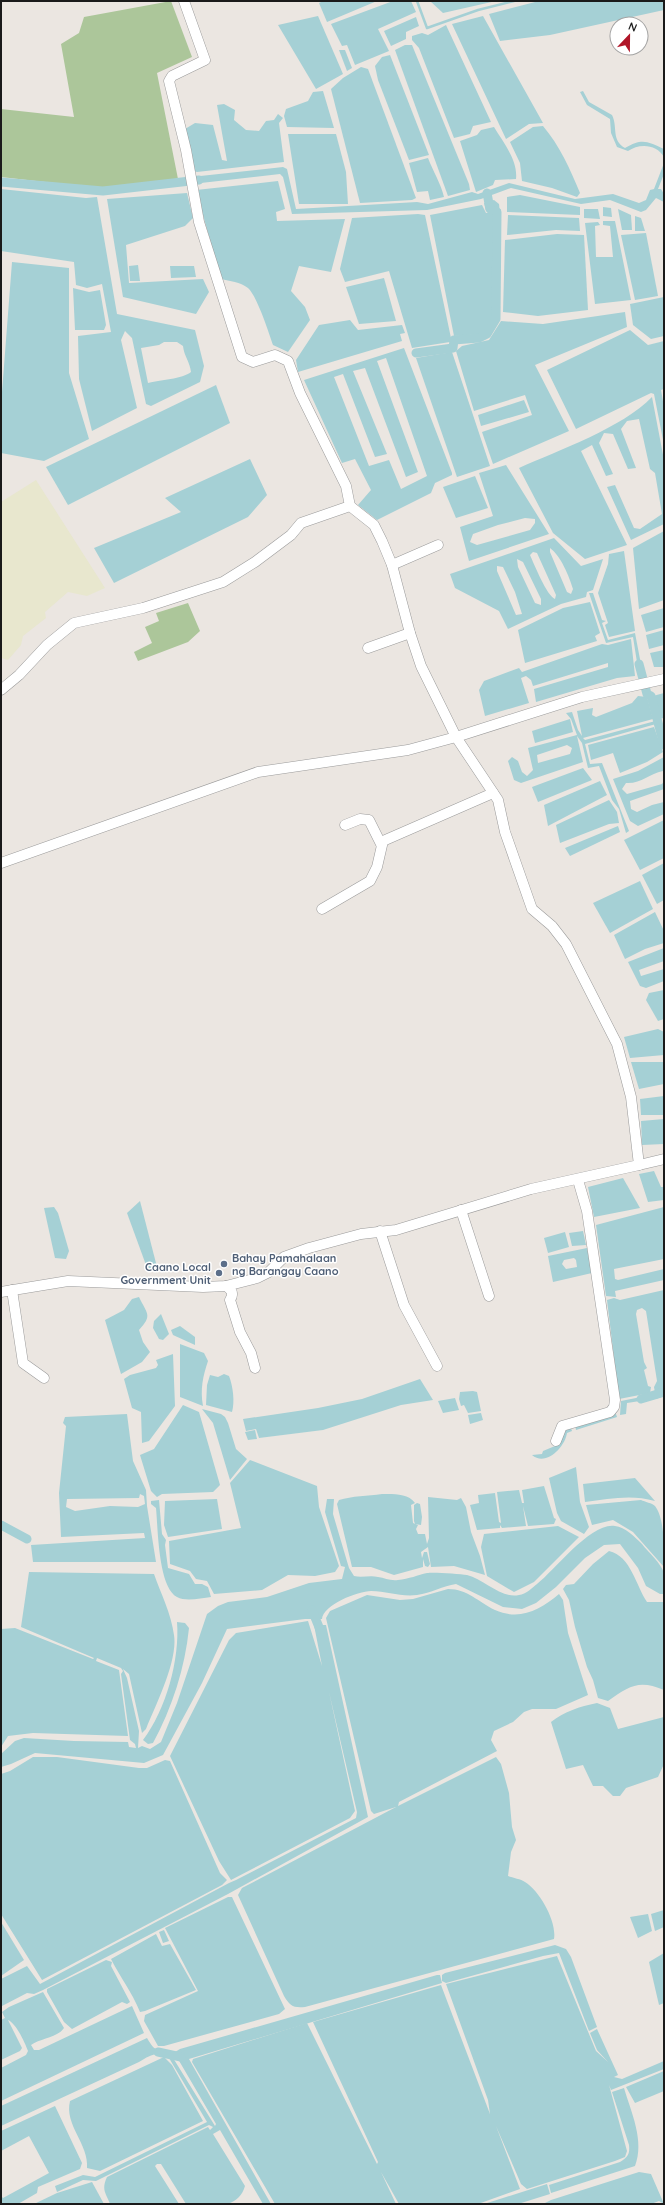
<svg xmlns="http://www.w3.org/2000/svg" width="665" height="2205" font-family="Quicksand,sans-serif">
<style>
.farmland{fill:#e8e7ce}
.forest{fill:#acc69a}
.water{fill:#a5d0d5;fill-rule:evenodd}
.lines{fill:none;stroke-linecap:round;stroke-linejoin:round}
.stream{stroke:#a5d0d5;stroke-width:2.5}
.canal{stroke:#a5d0d5;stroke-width:9}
.minor-casing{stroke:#9b9b9b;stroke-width:11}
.minor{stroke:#fff;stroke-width:10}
.service-dot{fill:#5c6f8a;stroke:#fff;stroke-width:1.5}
.labels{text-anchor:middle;stroke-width:3;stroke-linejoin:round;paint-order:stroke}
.service-label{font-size:11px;font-weight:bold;fill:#4e5e75;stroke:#fff;text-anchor:start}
</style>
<rect width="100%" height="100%" fill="#ebe6e1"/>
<polygon class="farmland" points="36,480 105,588 87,596 68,592 45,612 46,618 23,636 21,645 8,660 1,658 1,502"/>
<g class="forest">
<polygon points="171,1 192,57 157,73 178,179 98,188 1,177 1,109 74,117 61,44 79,33 84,17"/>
<polygon points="188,603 200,631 188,642 138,661 134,652 152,643 145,627 159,621 156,613"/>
</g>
<g class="water">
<polygon points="323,1 377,1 327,22 319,3"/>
<polygon points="393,1 411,1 416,12 378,29 389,51 355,65 347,45 342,46 331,24"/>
<polygon points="430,1 496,1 443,13"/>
<polygon points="539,1 664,1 664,10 550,35 500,41 489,14"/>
<polygon points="318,16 343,74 316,89 278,25"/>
<polygon points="483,16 543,123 529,124 506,139 452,24"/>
<polygon points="416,17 419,26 406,32 406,39 391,46 384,31"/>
<polygon points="446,25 491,122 473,126 470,134 454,138 419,48 412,40 412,36 422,33 428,35"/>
<polygon points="405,45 412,45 469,184 470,190 448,196 395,50"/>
<polygon points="339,50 345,50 352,68 347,71"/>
<polygon points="390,55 429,155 409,160 378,80 375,66 382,57"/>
<polygon points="361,67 368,69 416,198 412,200 360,203 331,89 343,78"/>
<polygon points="323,91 334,128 287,127 284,116 286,109 308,101 313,92"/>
<path d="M583 91 589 102 612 115C618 127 611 140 625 148 642 138 647 141 664 149V157C657 144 639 143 628 151L617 147 611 133 610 119 587 105 580 92Z"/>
<polygon points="224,104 235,110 234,120 246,130 259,131 266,121 274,120 278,114 283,118 279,123 284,162 197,172 191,170 185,129 195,123 213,125 222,160 227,161 217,105"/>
<path d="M543 126C560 146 570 169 580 193L577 197 552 188 522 181 520 163 510 142 533 127Z"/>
<path d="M494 127C503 142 518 160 516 179L495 180 493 185 476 192 460 141 477 135 481 130Z"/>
<polygon points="288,134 336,134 346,172 348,204 299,204"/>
<path d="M428 158C433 171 441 184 444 197L430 200 428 191 417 192 409 163Z"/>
<polygon points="664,163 664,174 658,189 661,189 664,194 664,202 656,198 646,210 641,212 610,200 581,204 511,188 481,199 427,210 292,214 283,177 280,174 192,184 191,177 283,167 287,169 296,209 417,202 428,204 472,192 478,194 509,183 575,199 613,194 639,203 646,200 650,190 654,189"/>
<path d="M278 181 285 209 276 212 277 221 345 219 331 272 299 266 291 291 305 307 310 320 288 352 273 345C269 333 257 296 248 288 240 282 230 281 221 279L196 190Z"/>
<path d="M1 189 86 198 97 197 117 314 195 330 204 366 200 382 151 406 146 404 132 338 125 331 121 340 137 408 92 431 79 379 78 336 111 332 102 284 87 288 76 285 74 262 1 251ZM164 342H177L183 346C184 356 190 362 191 372 183 379 159 380 148 383L141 348 159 345Z"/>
<polygon points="187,193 193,218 185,226 126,245 129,283 203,279 209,292 196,314 123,297 107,199"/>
<polygon points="520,195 580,207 580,215 507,212 507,197"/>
<polygon points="494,200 499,204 500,213 486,211 484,203"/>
<polygon points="482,205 486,213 493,213 493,318 483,334 454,336 430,215"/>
<polygon points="603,207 611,208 612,217 603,216"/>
<polygon points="584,209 598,209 600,219 584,218"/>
<polygon points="618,209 631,215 632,230 622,230"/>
<polygon points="418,214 425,215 451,338 450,342 412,348 389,271 345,282 340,269 352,218"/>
<polygon points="508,215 579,218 580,231 556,230 507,235"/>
<polygon points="635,216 641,218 645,231 635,231"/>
<polygon points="603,221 615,221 631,300 595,304 585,223 598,222 600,225 595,226 596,257 613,257 610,226 603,225"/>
<polygon points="646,233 658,296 635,300 621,235"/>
<polygon points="557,234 584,235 588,310 538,316 503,312 505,240"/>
<polygon points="12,262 69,268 69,373 89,439 44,461 1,453 1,405"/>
<polygon points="138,265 140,281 130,281 129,266"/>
<polygon points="170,266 194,266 196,277 171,278"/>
<polygon points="384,278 396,321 359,324 346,287"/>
<polygon points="73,288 89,292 100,290 106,325 104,330 75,330"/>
<polygon points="664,297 664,336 651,339 633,325 630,304"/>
<polygon points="625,312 627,327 535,365 569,431 493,464 482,432 532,415 525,395 474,411 456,351 462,346 489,340 501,321 543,324"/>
<polygon points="350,320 358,330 402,325 405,333 400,334 402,341 298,372 296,360 319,325"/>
<polygon points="630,330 648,345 664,341 664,389 661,390 664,407 664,445 654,394 651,393 576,429 547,370"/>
<path d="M404 348 452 473V475L435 483 431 493 377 520 358 505 371 490 355 459 342 463 304 380ZM386 358 427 476 401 489 389 460 369 466 334 377 343 374 375 457 387 454 353 371 365 368 406 477 418 472 377 361Z"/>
<polygon points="452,352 490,466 457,477 416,358"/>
<polygon points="216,385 230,423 68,505 46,467"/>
<path d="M652 397 664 460V524L631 540 607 487 615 485 634 528 640 529 662 514 655 473 650 469 639 419 627 421 621 429 636 468 628 469 613 434 604 433 599 443 613 474 606 476 592 445 581 451 627 545 585 559 553 533 519 468C559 450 622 428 652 397Z"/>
<polygon points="524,400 529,412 481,426 478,415"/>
<polygon points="250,459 267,495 248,517 114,583 94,548 181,512 165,498"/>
<path d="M506 465 549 534 469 561 460 527 493 516 479 473ZM525 518 535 519V523L530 530 477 545 470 542 473 534 498 525Z"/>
<polygon points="475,476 488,508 456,518 443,487"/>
<polygon points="664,531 664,600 639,609 633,548"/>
<path d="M554 538 581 566 603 559 593 590 587 592 586 597 561 604 508 629 499 611 455 588 450 574ZM550 548C561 556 569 576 573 589L571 594 567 592 550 552ZM533 552 537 553 556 595 555 599C547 596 534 564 530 555ZM517 559 523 562 541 599V605L535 603 518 567ZM497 566 503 567 515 592 522 614 516 615 497 571Z"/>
<polygon points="624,551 635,631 609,637 605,625 608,623 598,593 608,564 609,554"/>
<polygon points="589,593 593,593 602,620 606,621 602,623 608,640 635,633 643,675 639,675 633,637 606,643"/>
<polygon points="590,602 600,633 595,636 597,641 525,663 518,630 563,608"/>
<polygon points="664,608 664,627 646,632 641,615"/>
<polygon points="664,630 664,645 649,649 646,635"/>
<polygon points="631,639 635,676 617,678 536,702 534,689 608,667 608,663 533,686 531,680 526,676 521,678 529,703 485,716 479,690 484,681 519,668 522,672 602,644 608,645"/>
<polygon points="664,650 664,667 654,667 650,653"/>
<polygon points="664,693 664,718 658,719 653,696"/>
<path d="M638 696 647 697 653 719 583 738 585 740 659 720 664 739V751L656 724 585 744 590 764 602 763C611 786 620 808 629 831L626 833 619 809 612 800 599 766 588 768 582 743 577 736 583 762 521 783 514 780 508 761 512 757 518 761 522 772 527 776 533 770 528 748 577 735 571 719 566 713 572 712 578 730 582 736 577 711 593 708 592 715 596 717 632 703ZM567 745 572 748 570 754 538 763 537 755Z"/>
<polygon points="570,719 573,732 535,743 532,731"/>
<polygon points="654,727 663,752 647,762 620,773 613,753 591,760 588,745"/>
<path d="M664 757V773L663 771C649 774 641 784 626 783L622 789 627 794 662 784 664 781V789L630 801 631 809 637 812 652 805 664 802V814L638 826 630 821 613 779 638 771Z"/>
<polygon points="583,768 592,780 538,802 532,787"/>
<polygon points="600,781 607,795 548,826 544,805"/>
<polygon points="609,800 617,812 619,823 609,824 560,843 556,825"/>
<polygon points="664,820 664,858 640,870 624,840"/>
<polygon points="618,826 620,832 570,856 565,848"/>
<polygon points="664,863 664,900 657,904 642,875"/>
<polygon points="640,881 653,909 610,933 593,903"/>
<polygon points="655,912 664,931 664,943 645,949 625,959 614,935"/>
<polygon points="664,948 664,961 639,970 641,976 664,969 664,981 646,988 640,986 628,962"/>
<polygon points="664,990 664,1019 658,1021 646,1000 649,993"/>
<polygon points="658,1029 664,1032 664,1055 630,1058 624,1037"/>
<polygon points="631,1062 664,1062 664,1084 639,1089"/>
<polygon points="664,1096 664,1115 641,1115 640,1099"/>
<polygon points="664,1119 664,1144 642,1145 641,1121"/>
<polygon points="654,1171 661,1187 664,1187 664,1200 648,1202 639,1174"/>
<polygon points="623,1178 640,1208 594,1217 588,1187"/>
<polygon points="140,1201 157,1267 151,1270 146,1265 127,1213"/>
<polygon points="54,1207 58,1213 69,1251 66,1259 55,1258 44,1208"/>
<polygon points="664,1207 664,1259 614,1269 615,1279 618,1280 664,1269 664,1280 615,1291 616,1297 606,1296 596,1225"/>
<polygon points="583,1231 586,1245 572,1246 569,1233"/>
<polygon points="565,1232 569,1247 548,1253 544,1238"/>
<path d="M587 1248 592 1273 553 1282 548 1256ZM574 1258 576 1260 577 1267 566 1269 562 1264 564 1260Z"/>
<polygon points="664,1290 664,1396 656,1399 654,1387 657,1381 646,1311 642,1308 637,1310 636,1314 644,1362 647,1368 644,1370 648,1386 651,1387 650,1393 619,1399 607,1300 614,1298 620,1300"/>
<path d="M139 1297C147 1314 153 1315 139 1330L143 1342 150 1352 142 1362 121 1374 105 1320 124 1310 132 1299Z"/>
<polygon points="161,1314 169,1334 163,1340 159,1339 153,1328 154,1321"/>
<polygon points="180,1326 195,1337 195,1345 173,1335 171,1330"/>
<path d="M180 1344 204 1353 208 1361C203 1376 200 1389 203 1406L180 1397Z"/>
<polygon points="173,1354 175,1406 149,1441 142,1443 141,1412 132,1408 124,1379 130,1375 156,1368 158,1365 156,1360"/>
<path d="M224 1374 229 1376C233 1386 235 1402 232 1412L206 1405 207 1385 210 1375 218 1377Z"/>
<polygon points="420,1379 433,1400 401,1405 323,1430 259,1438 256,1429 246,1431 243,1419 318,1408 362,1399"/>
<polygon points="473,1391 477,1392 481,1411 468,1413 464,1405 461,1406 459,1399 460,1392"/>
<polygon points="651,1395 653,1399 627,1403 626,1414 620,1415 621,1401"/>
<polygon points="455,1398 459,1410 443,1413 438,1401"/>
<polygon points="183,1405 199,1412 220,1485 213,1492 162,1494 157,1497 151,1491 140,1455 154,1449"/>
<polygon points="202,1409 221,1414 225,1417 228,1423 236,1449 247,1459 230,1480 213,1423"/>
<polygon points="615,1411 617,1417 576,1430 575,1425"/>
<polygon points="481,1413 483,1420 470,1424 468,1415"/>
<path d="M127 1414 133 1461 146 1490 147 1506 156 1562H33L31 1545 145 1538 144 1533 61 1537 59 1493 66 1426 63 1423 65 1417ZM140 1494 144 1496 145 1504 138 1507 110 1506 75 1511 66 1507 67 1499 139 1498Z"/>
<path d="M570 1425 572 1431 567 1433C565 1447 546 1467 532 1455L542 1454 543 1451 555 1446 563 1429Z"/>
<polygon points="255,1430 257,1439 248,1440 245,1432"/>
<polygon points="250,1460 317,1486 319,1507 339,1566 335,1572 315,1576 288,1575 262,1590 214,1594 207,1581 196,1579 190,1571 170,1564 169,1541 241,1528 230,1483"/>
<polygon points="576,1467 580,1502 589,1527 584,1534 561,1521 557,1513 549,1478"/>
<path d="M635 1478 655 1501C631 1494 609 1499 585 1502L583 1484Z"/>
<polygon points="544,1486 554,1518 556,1519 554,1524 528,1526 523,1506 526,1526 502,1528 500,1525 500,1528 477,1530 470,1505 479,1503 478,1495 495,1493 499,1522 501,1523 497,1492 519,1490 522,1503 524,1503 522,1490"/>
<path d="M382 1494C393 1494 408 1493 415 1503L411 1505 413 1523 418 1525 416 1529 418 1534H425L427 1544 429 1538 428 1497 457 1500 461 1498 466 1507 471 1532 480 1556 485 1575 454 1566 431 1567 428 1547 421 1552 422 1558 424 1552H427L430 1564 428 1567 425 1566 423 1559V1567L394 1575 371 1567H352L337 1504 339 1500C352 1496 368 1496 382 1494Z"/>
<polygon points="217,1499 222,1529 168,1537 164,1525 165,1501"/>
<path d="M327 1499H334L333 1514 349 1568 354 1576C362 1578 370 1575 378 1577 385 1578 390 1581 398 1580 409 1579 418 1575 427 1573 434 1572 460 1574 467 1575 484 1579 501 1599 519 1595 526 1594 532 1588 537 1584 555 1570 591 1522 615 1526 625 1527 635 1537 642 1544 648 1552 661 1563 664 1573 665 1579 664 1588 664 1594H660L646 1586 638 1568 620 1544 604 1545 585 1558 556 1587 536 1603 522 1609 503 1607 456 1584C443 1586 431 1593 417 1595 400 1597 387 1591 371 1591 358 1591 323 1605 322 1619H305L227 1629 202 1683 163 1755 144 1763 35 1753 11 1764 1 1767V1754L15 1741 24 1738 74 1741 128 1742 129 1747 136 1748 135 1744 130 1740 121 1674 123 1671 121 1668 97 1658 96 1661 119 1670 128 1736 33 1733 8 1736 1 1747V1629L15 1628 93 1659 94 1658 21 1627 29 1572 154 1574C161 1594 171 1613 174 1635 178 1661 156 1704 146 1729L142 1733 129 1674 123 1669 127 1678 139 1731 138 1748 142 1746 150 1749 161 1742 177 1703 207 1614 218 1606 228 1602 267 1597 309 1583 342 1579 345 1567 341 1566 325 1512Z"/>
<path d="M159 1500 162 1534 166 1540 165 1545 168 1568 189 1574 195 1584H202L208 1587 211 1597C201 1598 186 1602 177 1597 158 1587 158 1528 156 1508L151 1504V1501Z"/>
<path d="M641 1500C645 1502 652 1503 655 1506 665 1519 664 1549 664 1567L633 1532 613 1520 592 1525 586 1505Z"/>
<polygon points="417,1503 420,1504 422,1517 421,1525 415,1524 414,1521 414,1505"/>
<polygon points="558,1526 579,1537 534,1582 514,1592 487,1576 481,1547 484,1534"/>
<path d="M609 1551C631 1556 636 1586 647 1602H664V1690C639 1679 629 1686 608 1701L598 1698 593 1680 587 1667 575 1627 569 1600 563 1589 566 1585 574 1584 593 1564Z"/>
<path d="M448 1589C468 1589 478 1602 495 1610 520 1621 540 1610 559 1594L563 1600 568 1633 588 1695 556 1709H532L524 1712 513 1722 494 1731 491 1740 497 1751 399 1802 398 1806 496 1757 501 1764 509 1793 512 1827 516 1840 511 1852 508 1876C513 1878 521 1879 525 1882 540 1891 557 1922 554 1939L305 2007C293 2008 290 2006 284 1996L238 1895 242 1888 396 1807 374 1814 371 1811 326 1618 330 1611 367 1595 400 1600 413 1599Z"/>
<polygon points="308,1621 322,1666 314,1625 326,1625 368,1817 228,1894 43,1990 34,1994 27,1993 2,2006 1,1979 27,1966 40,1984 229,1883 236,1880 356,1818 357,1812 329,1692 355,1811 350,1818 231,1880 219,1861 170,1756 229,1640 236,1633"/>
<path d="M177 1622 185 1623 189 1628C185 1668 172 1708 153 1743L148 1744 143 1740C166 1710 180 1659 177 1622Z"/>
<path d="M597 1703 610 1708 618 1729 664 1717V1764L658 1777 626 1788 620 1796H613L603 1786H593L583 1765 566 1769 551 1722C565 1711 579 1707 597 1703Z"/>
<polygon points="33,1757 57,1757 139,1768 147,1768 165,1760 170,1761 220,1873 227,1880 222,1885 42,1980 1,1914 1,1774 10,1771"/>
<polygon points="228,1897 232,1897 285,2009 279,2014 164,2046 158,2046 144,2021 145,2015 198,1991 165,1928"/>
<polygon points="664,1910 664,1927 655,1931 651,1914"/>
<polygon points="648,1914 652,1931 638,1938 630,1917"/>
<polygon points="1,1922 24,1960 1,1976"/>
<polygon points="164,1930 169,1941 163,1943 159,1932"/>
<path d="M156 1934 162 1946 170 1944 196 1990 145 2011 140 2012C132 1992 120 1977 111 1959Z"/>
<polygon points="555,1945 566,1949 571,1957 597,2027 589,2031 559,1953 543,1956 446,1983 442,1981 442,1975 445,1973"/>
<polygon points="664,1953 664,2003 659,2005 649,1962"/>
<polygon points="557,1956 596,2051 608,2062 597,2050 590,2033 597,2029 618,2075 614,2077 622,2079 664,2061 664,2069 611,2090 609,2085 627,2151 625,2157 615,2161 527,2189 521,2184 496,2126 520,2189 478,2204 399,2204 381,2172 396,2204 275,2204 192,2062 193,2059 307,2023 377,2164 378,2162 313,2022 441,1985 490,2114 488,2100 446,1984"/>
<polygon points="106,1960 112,1962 111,1966 130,2002 127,2004 122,2002 72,2029 64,2022 47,1992 47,1989"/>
<path d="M437 1975H440L442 1983 189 2059 271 2204H263L220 2130 213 2134 245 2186C242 2196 237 2200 228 2204H186L161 2164H157L155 2166 179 2204H110C106 2193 101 2190 107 2177L208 2127 210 2130 213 2127 209 2125 96 2181 83 2180 57 2192 55 2186 83 2175 95 2177 207 2122 169 2058C158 2050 150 2055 139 2062L1 2126V2106L147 2038C152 2046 154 2052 165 2049L170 2053 215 2126 216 2124 178 2059 175 2052 180 2049Z"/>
<path d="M43 1992 64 2028C57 2038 41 2038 31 2045L34 2050H39L132 2006 144 2033 1 2101V2068L26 2055 28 2051C25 2043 16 2023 8 2020L22 2048 20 2051 1 2060V2020L5 2018 2 2012 9 2007Z"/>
<path d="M164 2057 172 2065 203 2121 100 2171 87 2168C89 2144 64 2125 70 2101Z"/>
<polygon points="664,2071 664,2091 635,2103 626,2087"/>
<path d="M624 2088C631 2112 645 2141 635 2166L551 2193 549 2185 620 2162C628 2157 630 2154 629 2145L612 2092Z"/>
<polygon points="55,2106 82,2163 80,2169 38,2187 37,2193 18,2204 1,2204 1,2196 3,2198 49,2173 29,2136 1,2151 1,2131"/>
<polygon points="639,2172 651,2174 664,2204 659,2201 651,2204 543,2204 551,2200"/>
<polygon points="92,2182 104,2204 34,2204 57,2193"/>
<polygon points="547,2184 550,2194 518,2204 484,2204"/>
</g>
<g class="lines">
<polyline class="stream" points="417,1 427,28 478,10 514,1"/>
<g class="canal">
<polyline points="1,182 103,191 199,180"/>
<polyline points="416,353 453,348 454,340 479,338 487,334 496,319 497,212 490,209 487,193"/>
<polyline points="639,664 647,694 651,696 664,745"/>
<polyline points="641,1399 664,1392"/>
<polyline points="1,1525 27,1539"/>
<polyline points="312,1610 323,1637"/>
<polyline points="158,2052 181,2057"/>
</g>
<g class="minor-casing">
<g id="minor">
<polyline points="184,1 205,60 172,76 169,81 186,150 199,222 242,357 253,362 275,355 288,361 300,393 346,486 350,506"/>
<polyline points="392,565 438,545"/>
<polyline points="368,648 410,633"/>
<polyline points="1,690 19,675 47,645 74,623 143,608 223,582 255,562 291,535 301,523 350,506 374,525 382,541 392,565 410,633 421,666 456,737 498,800 505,832 532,909 552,926 566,944 617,1044 631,1097 639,1165 664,1159"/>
<polyline points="345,825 360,819 369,820 381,844"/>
<polyline points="1,863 258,772 408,750 456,737 582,697 664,679"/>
<polyline points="322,909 370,881 377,867 383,841 493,793"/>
<polyline points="461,1210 489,1296"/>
<polyline points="380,1231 404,1305 437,1366"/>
<path d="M226 1286C232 1290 234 1294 230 1300L240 1332 251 1353 255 1368"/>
<polyline points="12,1290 23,1363 44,1378"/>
<polyline points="1,1292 68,1281 203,1287 226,1286 257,1278 269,1272 284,1257 309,1248 361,1234 396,1230 531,1189 639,1165"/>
<polyline points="556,1441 562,1426 610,1412 614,1407 615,1400 587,1211 578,1180"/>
</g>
</g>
<use href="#minor" class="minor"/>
</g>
<g class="service-dot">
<circle cx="224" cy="1264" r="4"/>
<circle cx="219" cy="1273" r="4"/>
</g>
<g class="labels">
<g class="service-label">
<text x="232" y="1262">Bahay Pamahalaan<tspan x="232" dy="13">ng Barangay Caano</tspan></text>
<text x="211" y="1271" text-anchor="end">Caano Local<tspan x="211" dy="13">Government Unit</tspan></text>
</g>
</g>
<rect width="665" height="2205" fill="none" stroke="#1a1a1a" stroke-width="4"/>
<g transform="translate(629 36) rotate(22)"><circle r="19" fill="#ffffff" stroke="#a3a3a3"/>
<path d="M0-3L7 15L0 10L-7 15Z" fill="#b01528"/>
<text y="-6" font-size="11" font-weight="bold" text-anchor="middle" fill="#1a1a1a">N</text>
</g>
</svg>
